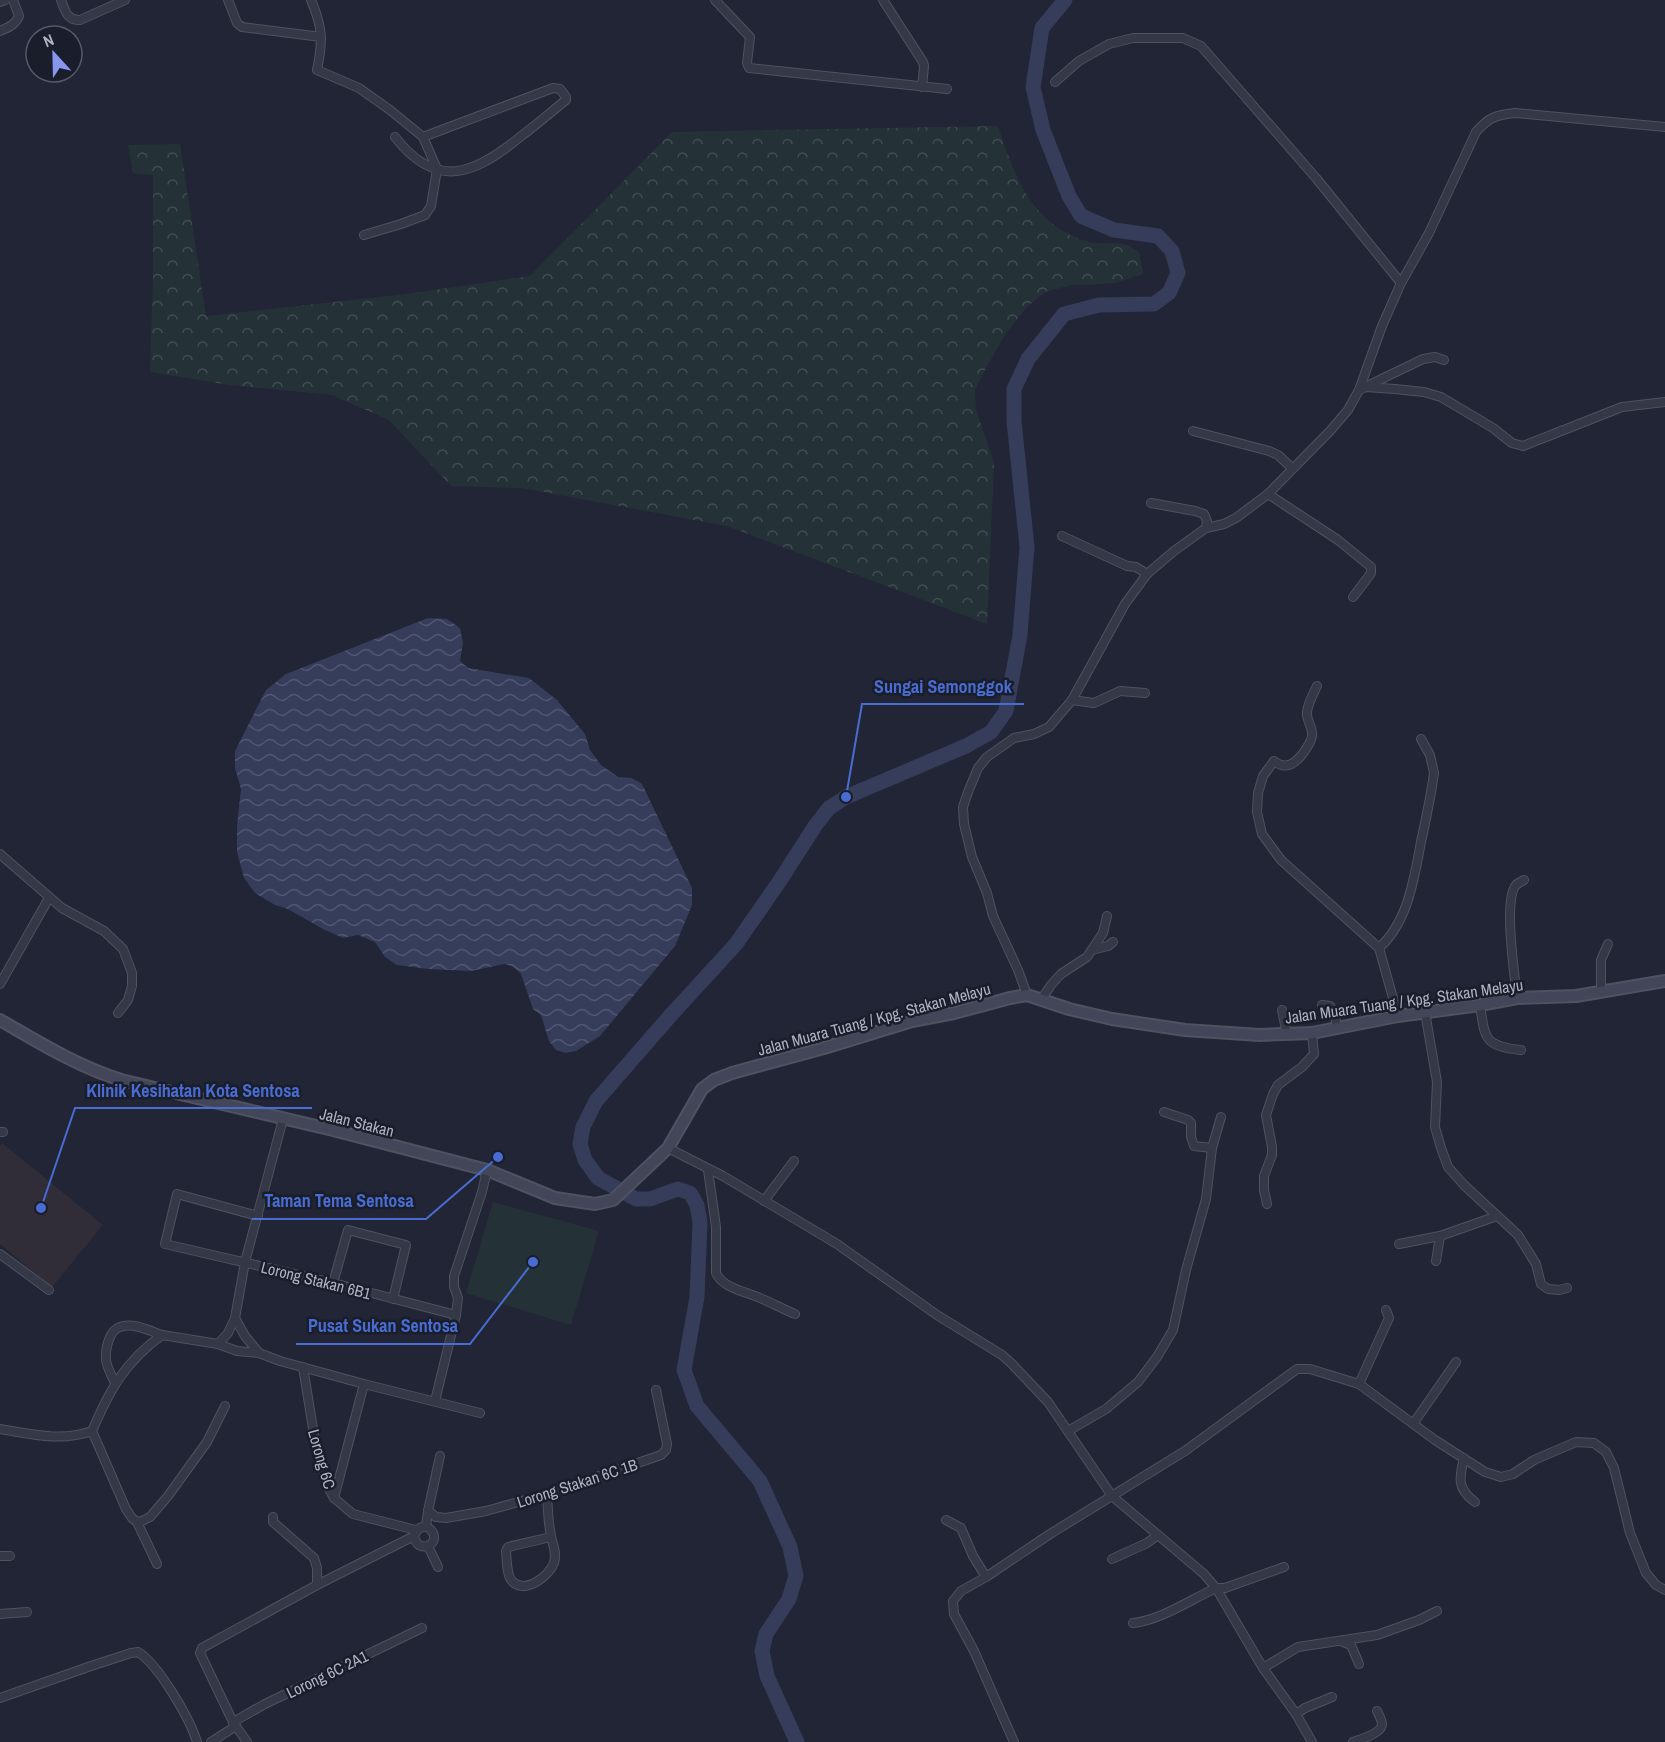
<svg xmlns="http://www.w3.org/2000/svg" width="1665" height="1742" font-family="'Archivo Narrow',sans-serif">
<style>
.medical{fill:#302c38}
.green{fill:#243237}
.forest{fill:url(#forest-crowns)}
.water{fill:url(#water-waves)}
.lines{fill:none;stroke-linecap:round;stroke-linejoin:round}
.river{stroke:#363d5b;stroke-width:15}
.street-casing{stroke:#4f5261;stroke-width:10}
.secondary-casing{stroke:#4f5261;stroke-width:14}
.street{stroke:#353846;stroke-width:8}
.secondary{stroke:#434659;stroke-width:10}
.labels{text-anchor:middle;stroke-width:5;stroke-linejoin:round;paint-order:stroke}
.street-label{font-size:16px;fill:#afb2c3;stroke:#1a1d2a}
.leader{fill:none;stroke:#496cd2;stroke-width:2}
.callout-dot{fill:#496cd2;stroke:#1a1d2a;stroke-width:2}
.callout-label{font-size:18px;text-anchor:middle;font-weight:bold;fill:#496cd2;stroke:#1a1d2a;stroke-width:5;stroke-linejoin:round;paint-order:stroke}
</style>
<defs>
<pattern id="forest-crowns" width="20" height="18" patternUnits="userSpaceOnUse" patternTransform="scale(1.5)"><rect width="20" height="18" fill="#243237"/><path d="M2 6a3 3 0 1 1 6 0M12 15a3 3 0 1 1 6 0" fill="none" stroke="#414d52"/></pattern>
<pattern id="water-waves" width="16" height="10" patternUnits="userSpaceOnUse" patternTransform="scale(1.5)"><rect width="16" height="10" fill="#363d5b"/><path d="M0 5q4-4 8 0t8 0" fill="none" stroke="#515771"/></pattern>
</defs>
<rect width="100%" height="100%" fill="#222535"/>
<polygon class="medical" points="2,1143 103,1225 52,1287 0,1244 0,1146"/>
<polygon class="green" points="493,1202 599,1231 571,1325 466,1293"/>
<path class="forest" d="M998 126C1015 177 1031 225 1089 242 1101 245 1115 241 1127 245 1131 246 1135 250 1139 252L1143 274 1115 283 1086 285H1071L1045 292 1028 306 1006 333 986 368 975 390 976 410 994 463 987 624 727 526 522 488 451 486 389 420 332 395 230 385 150 372 153 278V175L133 173 128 145 180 144 206 316 399 295 530 276 672 132Z"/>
<polygon class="water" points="428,618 447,619 460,628 463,643 460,661 468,668 529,678 557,700 585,734 590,750 601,765 618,777 632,778 642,784 692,888 692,905 675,946 600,1036 576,1051 565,1053 556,1050 549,1041 541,1015 533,1009 521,974 512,966 504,964 471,971 429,969 397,965 385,957 375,942 358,935 343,938 323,929 288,909 275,905 255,893 244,878 237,852 237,826 241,789 235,768 235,751 266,690 286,674"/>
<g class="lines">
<polyline class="river" points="797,1742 767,1676 762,1651 766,1634 789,1599 796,1576 790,1547 760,1481 697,1406 684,1370 697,1297 700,1222 697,1205 690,1193 678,1189 650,1199 636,1199 598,1178 585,1160 580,1144 583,1127 596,1101 670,1016 736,944 779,882 815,826 829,808 846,797 966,746 991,732 1006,711 1020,635 1027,547 1014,421 1014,389 1028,359 1064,314 1099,305 1154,304 1169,293 1178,273 1172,251 1158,236 1114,230 1081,216 1069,196 1043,130 1033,87 1042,28 1065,0"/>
<g class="street-casing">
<g id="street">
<path d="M61 0C65 10 67 21 80 20L125 0"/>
<polyline points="228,0 237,23 242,27 321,37"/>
<path d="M311 0C323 28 323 41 317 70L359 88 390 110 423 137 437 169 431 206 425 215 401 224 364 235"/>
<polyline points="715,0 750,37 747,63 749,68 947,89"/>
<polyline points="883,0 923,62 924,66 922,87"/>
<polyline points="0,2 5,0"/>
<path d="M0 31C9 27 15 25 19 16L13 0"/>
<polyline points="1055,82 1079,61 1109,44 1133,38 1183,38 1201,46 1316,178 1401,283"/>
<path d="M395 137C437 191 475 174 520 137 536 125 551 112 566 100V97L560 89 553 88 423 137"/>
<polyline points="1367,386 1423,359 1435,357 1444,360"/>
<polyline points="1359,390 1366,387 1395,389 1424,392 1441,397 1493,428 1512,443 1523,446 1622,407 1665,402"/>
<polyline points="1193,431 1269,451 1278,455 1292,468"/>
<polyline points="1268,494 1338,540 1371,567 1371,573 1369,576 1353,597"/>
<polyline points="1151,503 1195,511 1204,514 1207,521 1206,528"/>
<polyline points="1062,536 1127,566 1136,567 1147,574"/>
<path d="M1317 686C1313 694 1308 703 1307 712 1306 721 1313 727 1312 735 1312 741 1307 747 1304 752 1296 763 1286 771 1274 761L1263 776 1258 793 1257 812 1262 834 1281 860 1379 948 1398 1016"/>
<polyline points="1072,700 1094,703 1120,691 1145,693"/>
<polyline points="0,854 62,908 104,931 123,949 132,973 132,986 128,1000 118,1013"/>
<path d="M1379 948C1408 922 1414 879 1421 842 1426 819 1431 796 1434 773L1430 755 1421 739"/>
<polyline points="1092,950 1108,946 1113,942"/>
<polyline points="0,984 49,898"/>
<polyline points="1601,991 1601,960 1608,944"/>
<path d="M1027 995 1018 970 993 916 987 893 972 857 964 824 963 807 968 792 978 768 987 757 1014 738 1034 734 1049 727 1072 700 1125 604 1147 574 1174 551 1206 528 1224 524 1236 518 1268 494 1330 431 1348 410 1359 390 1382 326 1401 283 1429 233 1476 132C1489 117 1496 115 1515 113L1665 127"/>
<path d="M1517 998C1515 976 1503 900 1516 885 1518 883 1521 882 1524 880"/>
<polyline points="1041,1000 1051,985 1061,974 1087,957 1103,933 1107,916"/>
<polyline points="1322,1005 1330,1006 1335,1014 1337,1028"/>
<path d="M1480 1005C1485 1039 1484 1046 1521 1050"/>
<polyline points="1282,1010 1287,1034"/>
<polyline points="1425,1012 1437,1082 1435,1127 1441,1148 1448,1167 1464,1185 1518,1235 1536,1264 1541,1284 1548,1289 1559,1290 1567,1288"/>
<polyline points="1164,1112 1188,1120 1191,1123 1191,1137 1194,1146 1212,1148"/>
<polyline points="0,1132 3,1132"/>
<polyline points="668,1148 723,1176 837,1244 937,1315 1002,1355 1011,1363 1048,1402 1112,1496 1204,1574 1216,1588 1263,1668 1296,1714 1312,1742"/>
<path d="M708 1170 716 1227V1273C722 1288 747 1292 760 1298 772 1303 783 1309 795 1314"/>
<polyline points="764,1201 794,1161"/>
<polyline points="1267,1204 1264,1190 1264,1176 1272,1155 1272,1147 1266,1115 1273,1094 1278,1085 1302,1067 1314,1054 1312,1033"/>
<polyline points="258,1216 177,1194 165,1244 333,1283 456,1315"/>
<polyline points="1399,1244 1440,1236 1497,1216"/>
<polyline points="0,1254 49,1290"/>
<polyline points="1436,1261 1440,1236"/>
<polyline points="333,1283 348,1230 406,1245 393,1299"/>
<polyline points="235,1318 245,1262 283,1119"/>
<polyline points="218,1344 228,1333 235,1318 245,1336 259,1353"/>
<polyline points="303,1367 315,1441 329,1489 334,1498 353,1514 416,1530"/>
<path d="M115 1383C112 1376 107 1368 106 1360 105 1350 109 1330 120 1327 133 1322 150 1331 162 1335"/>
<polyline points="1359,1384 1389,1318 1386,1310"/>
<polyline points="435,1401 456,1315 458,1298 454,1287 454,1276 482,1192 487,1170"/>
<polyline points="1413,1424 1456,1362"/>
<path d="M0 1429C31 1434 61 1442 92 1431"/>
<polyline points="1068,1431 1106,1409 1138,1382 1157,1357 1173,1330 1186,1270 1206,1199 1212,1148 1221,1117"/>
<path d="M1464 1458C1459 1478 1457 1489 1475 1502"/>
<path d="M547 1494C548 1508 548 1523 551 1536 553 1545 557 1553 554 1563 549 1576 526 1594 513 1582 506 1576 507 1559 506 1551L508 1547 551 1537"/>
<polyline points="334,1498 364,1384"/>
<polyline points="428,1511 436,1517 446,1518 486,1511 547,1494 661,1455 666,1450 667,1444 656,1390"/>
<polyline points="273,1517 273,1522 314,1558 317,1568 317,1585"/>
<polyline points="946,1520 961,1528 973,1556 986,1577"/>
<polyline points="137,1522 142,1521 150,1517 168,1496 207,1442 225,1406"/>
<polyline points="426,1527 428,1511 440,1456"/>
<polyline points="428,1546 438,1567"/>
<polyline points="0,1556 10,1556"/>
<polyline points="1112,1559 1147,1543 1158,1535"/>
<path d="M157 1564 137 1522 132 1518 126 1509 92 1431C110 1389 125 1362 162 1335L218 1344 237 1351 259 1353 280 1361 364 1384 480 1413"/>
<polyline points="0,1614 27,1612"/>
<path d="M1133 1623C1159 1621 1192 1599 1216 1588H1225L1284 1567"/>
<polyline points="1343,1642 1351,1645 1359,1664"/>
<polyline points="1263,1668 1298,1647 1377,1635 1419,1620 1437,1611"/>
<path d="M0 1698 91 1666 131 1653 138 1652C159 1665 190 1719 197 1742"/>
<polyline points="1296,1714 1305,1708 1332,1697"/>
<polyline points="233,1722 265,1704 422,1628"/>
<polyline points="211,1742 236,1726"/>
<path d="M247 1742 233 1722 200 1653 202 1648 317 1585 414 1536C424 1513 445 1540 427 1546 419 1548 415 1542 414 1536"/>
<polyline points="1014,1742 974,1651 954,1614 953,1601 961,1591 986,1577 1050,1534 1185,1451 1297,1369 1310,1369 1359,1384 1435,1440 1485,1472 1501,1477 1513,1474 1534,1460 1576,1442 1594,1443 1606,1452 1614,1468 1630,1533 1646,1573 1656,1585 1665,1590"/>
<path d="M1353 1742C1361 1739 1380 1734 1382 1725 1382 1720 1379 1715 1377 1711"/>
</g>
</g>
<g class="secondary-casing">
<path id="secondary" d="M0 1020C40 1043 77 1066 121 1080L333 1130 487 1170 555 1198 595 1204 613 1200 668 1148 702 1089 714 1080 732 1073 824 1048 912 1021 954 1013 1010 998 1027 995 1069 1009 1112 1019 1185 1030 1259 1035 1312 1033 1398 1016 1480 1005 1517 998 1576 996 1665 981"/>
</g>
<use href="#street" class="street"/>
<use href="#secondary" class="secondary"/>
</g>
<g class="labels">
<g class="street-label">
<text transform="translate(1404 1001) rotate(-8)" y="6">Jalan Muara Tuang / Kpg. Stakan Melayu</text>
<text transform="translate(874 1019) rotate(-15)" y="6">Jalan Muara Tuang / Kpg. Stakan Melayu</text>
<text transform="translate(357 1122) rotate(14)" y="6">Jalan Stakan</text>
<text transform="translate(316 1280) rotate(14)" y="6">Lorong Stakan 6B1</text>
<text transform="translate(322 1459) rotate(74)" y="6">Lorong 6C</text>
<text transform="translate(577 1483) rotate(-18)" y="6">Lorong Stakan 6C 1B</text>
<text transform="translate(327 1674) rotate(-26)" y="6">Lorong 6C 2A1</text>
</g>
</g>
<path class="leader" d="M846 797L862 704H1024M41 1208L75 1108H312M498 1157L426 1219H252M533 1262L470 1344H296"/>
<g class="callout-dot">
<circle cx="846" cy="797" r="6"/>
<circle cx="41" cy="1208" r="6"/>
<circle cx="498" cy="1157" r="6"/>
<circle cx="533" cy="1262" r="6"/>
</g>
<g class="callout-label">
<text x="943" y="693">Sungai Semonggok</text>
<text x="193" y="1097">Klinik Kesihatan Kota Sentosa</text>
<text x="339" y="1207">Taman Tema Sentosa</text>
<text x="383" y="1332">Pusat Sukan Sentosa</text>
</g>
<g transform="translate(54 54) rotate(338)"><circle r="28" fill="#1a1d2a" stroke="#565967" stroke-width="1.5"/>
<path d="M0-4.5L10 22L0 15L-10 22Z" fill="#8897ee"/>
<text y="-9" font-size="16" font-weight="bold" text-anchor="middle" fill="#afb2c3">N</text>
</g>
</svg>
